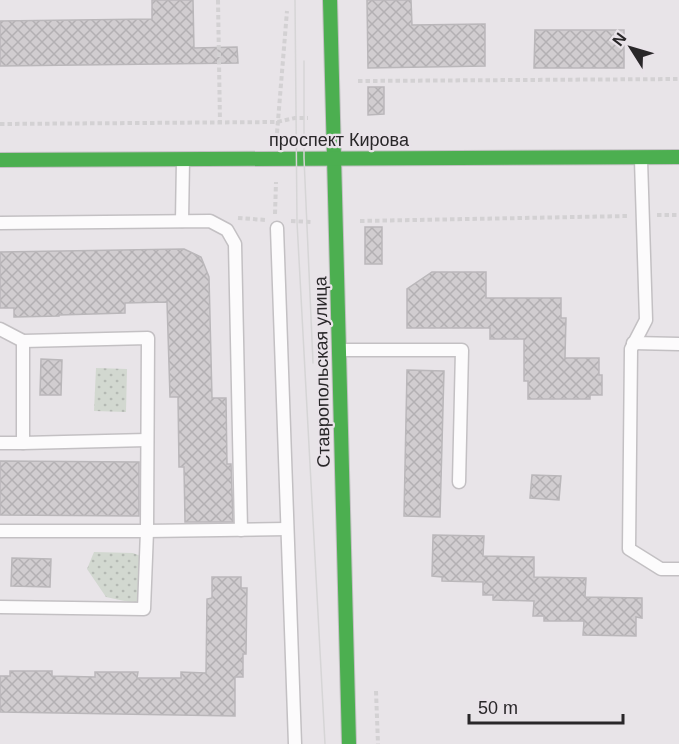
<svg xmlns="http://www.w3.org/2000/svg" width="679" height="744" font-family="Helvetica,sans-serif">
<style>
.park{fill:url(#park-dots)}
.building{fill:url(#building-cross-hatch);stroke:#bab7ba;stroke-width:1.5}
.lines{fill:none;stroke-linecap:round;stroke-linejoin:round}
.lane-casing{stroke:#c3c0c3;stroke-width:15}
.fast-casing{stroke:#c3c0c3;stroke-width:16}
.path{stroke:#d3d1d3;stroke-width:4;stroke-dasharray:4.5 3;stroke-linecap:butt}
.lane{stroke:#fcfbfc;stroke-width:12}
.fast{stroke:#4caf50;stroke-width:14}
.tram{stroke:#d6d5d6;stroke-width:1.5}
.labels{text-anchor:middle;stroke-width:4.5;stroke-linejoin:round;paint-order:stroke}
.street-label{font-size:18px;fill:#292729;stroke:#e9e3e9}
</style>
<defs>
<pattern id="park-dots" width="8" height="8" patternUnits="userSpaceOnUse" patternTransform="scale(1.5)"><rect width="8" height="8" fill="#d2d8d0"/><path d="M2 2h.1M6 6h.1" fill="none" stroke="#b4b9b3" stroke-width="1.8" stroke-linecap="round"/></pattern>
<pattern id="building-cross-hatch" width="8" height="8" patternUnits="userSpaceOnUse" patternTransform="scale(1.5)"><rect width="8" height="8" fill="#d1cdd0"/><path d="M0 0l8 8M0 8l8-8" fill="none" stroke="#b3b0b3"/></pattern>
</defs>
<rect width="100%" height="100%" fill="#e8e4e8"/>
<g class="park">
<polygon points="96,368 127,369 126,412 94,411"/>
<path d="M94 552 133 553 151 560C152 576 153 590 143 605L106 597 87 569Z"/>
</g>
<g class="building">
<polygon points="152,0 193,0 194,48 237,47 238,63 0,66 0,21 152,19"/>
<polygon points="367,0 411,0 412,25 485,24 485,66 368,68"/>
<polygon points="535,30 624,30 624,68 534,68"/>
<polygon points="368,87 384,87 384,114 368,115"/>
<rect x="365" y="227" width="17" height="37"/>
<polygon points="184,249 201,257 209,277 212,398 226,398 227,464 231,464 233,522 185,522 184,467 179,467 178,397 170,397 167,302 125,303 125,313 59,315 59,316 14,317 14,308 0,308 0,252"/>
<polygon points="432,272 486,272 486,298 561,298 561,318 566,318 565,358 599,358 599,375 602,375 602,395 590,395 590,399 528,399 528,381 524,381 524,339 490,339 490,328 407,328 407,289"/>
<polygon points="41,359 62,360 61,395 40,395"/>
<polygon points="407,370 444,371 440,517 404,516"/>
<polygon points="0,461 139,462 139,516 0,515"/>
<polygon points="532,475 561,476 559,500 530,498"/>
<polygon points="433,535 484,536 483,556 534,557 534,577 586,578 585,597 642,598 642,618 636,617 636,636 583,635 584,621 544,621 544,616 533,616 534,601 493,600 493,595 483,595 483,582 442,581 442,577 432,576"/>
<polygon points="12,558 51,559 50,587 11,586"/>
<polygon points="212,577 241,577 241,588 247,588 246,654 243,654 243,677 235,677 235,716 0,712 0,676 10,676 10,671 52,671 52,676 95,677 95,672 138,672 137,678 181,678 181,672 206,673 207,599 212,598"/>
</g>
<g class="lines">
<g class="lane-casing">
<g id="lane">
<polyline points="641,160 646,320 631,349 629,549 661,569 679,569"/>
<polyline points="182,221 183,160"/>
<polyline points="0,223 210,221 227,230 235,244 241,530"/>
<polyline points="277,228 295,744"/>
<polyline points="0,329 23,341 148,338 147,531 287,529"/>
<polyline points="23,341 23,443 147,440"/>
<polyline points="633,343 679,344"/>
<polyline points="340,350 462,350 459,482"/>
<polyline points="0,443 23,443"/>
<polyline points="0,531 147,531 144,609 0,607"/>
</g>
</g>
<g class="fast-casing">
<g id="fast">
<polyline points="330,0 349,744"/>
<polyline points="0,160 679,157"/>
</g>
</g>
<g class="path">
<polyline points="218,0 220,123"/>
<polyline points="358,81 679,79"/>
<polyline points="0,124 277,122 295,118 308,118"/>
<polyline points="277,133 287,11"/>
<polyline points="275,214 276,182"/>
<polyline points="657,215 679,215"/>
<polyline points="238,218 266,220"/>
<polyline points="291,221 311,222"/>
<polyline points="360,221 629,216"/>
<polyline points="376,691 378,744"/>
</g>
<use href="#lane" class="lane"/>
<use href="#fast" class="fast"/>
<g class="tram">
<polyline points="295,0 297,222 325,744"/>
<polyline points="304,61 304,158 313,363"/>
</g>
</g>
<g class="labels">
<g class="street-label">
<text x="339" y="146">проспект Кирова</text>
<text transform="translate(322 372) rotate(-91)" y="6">Ставропольская улица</text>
</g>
</g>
<g transform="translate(631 48) rotate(307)" stroke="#e9e3e9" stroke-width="4.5" paint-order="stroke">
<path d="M0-4.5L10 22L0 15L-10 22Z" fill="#292729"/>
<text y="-9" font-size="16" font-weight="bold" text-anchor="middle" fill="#292729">N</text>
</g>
<path d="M469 714v9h154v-9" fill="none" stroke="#292729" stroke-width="3"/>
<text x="478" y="714" font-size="18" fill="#292729" stroke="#e9e3e9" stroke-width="4.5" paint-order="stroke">50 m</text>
</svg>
